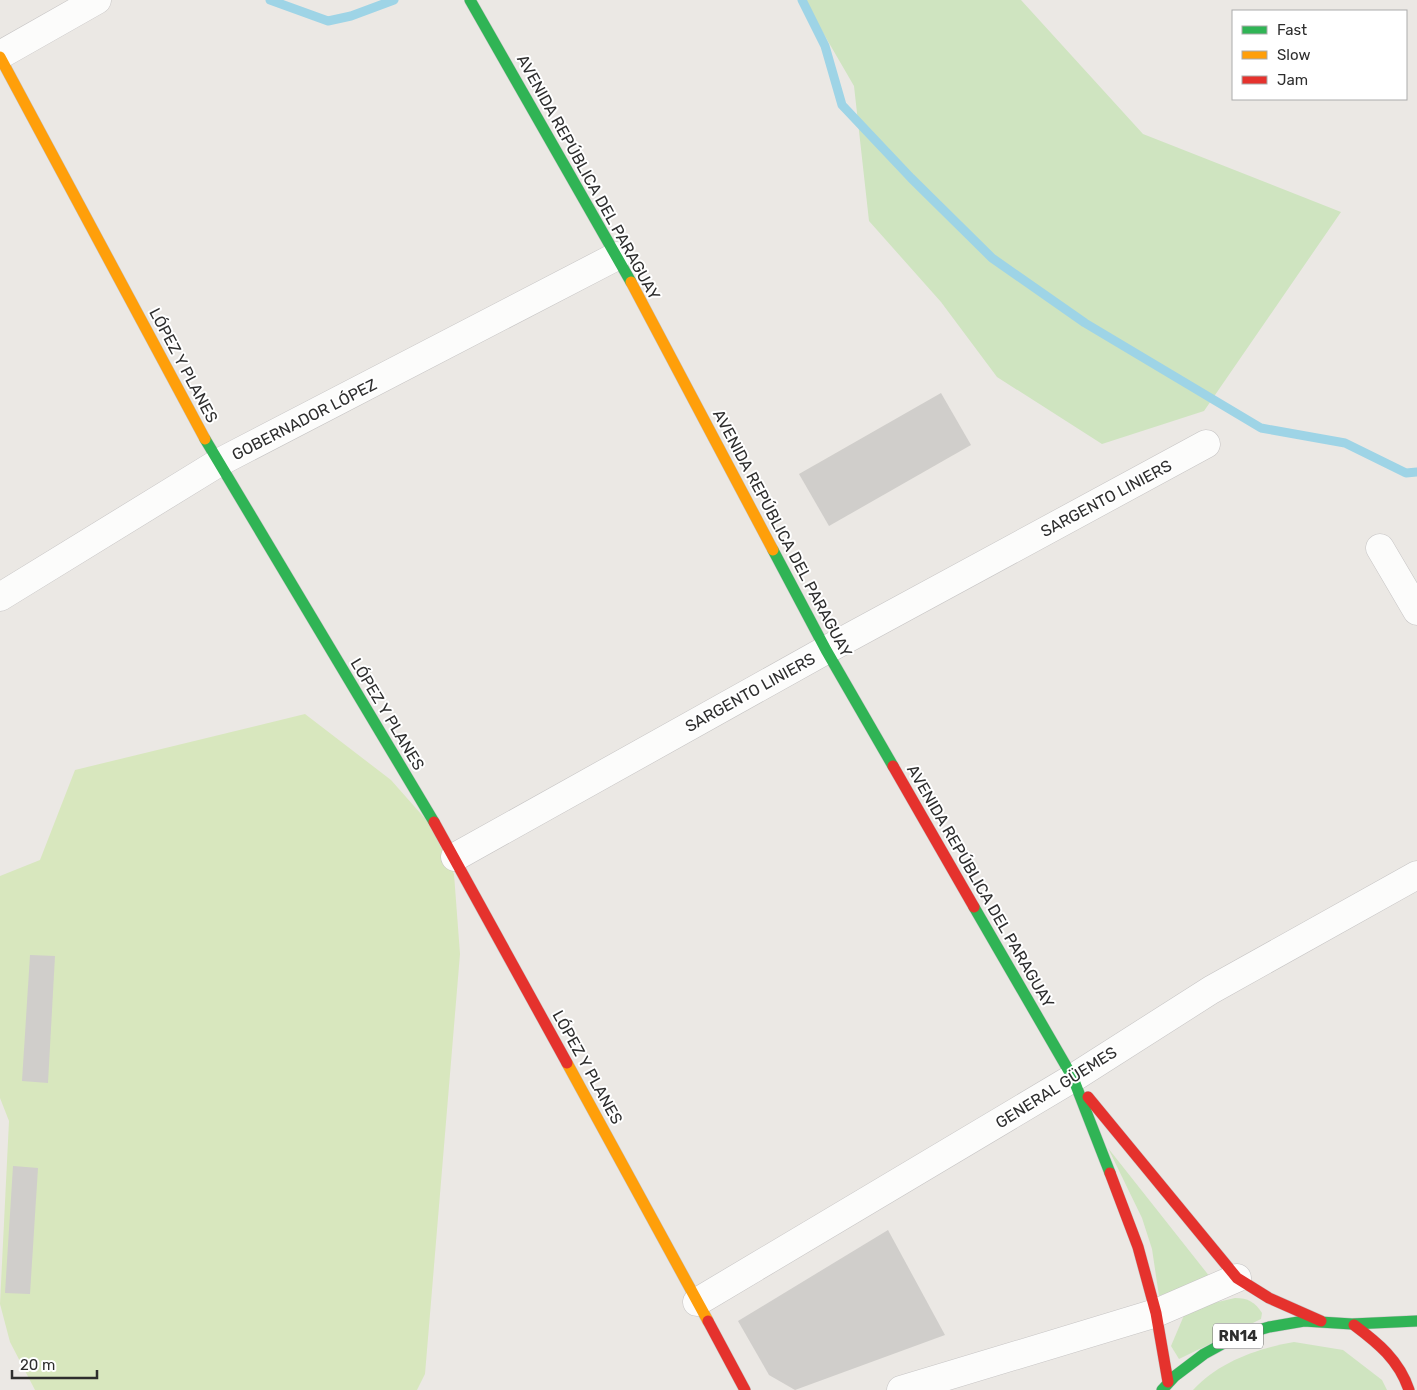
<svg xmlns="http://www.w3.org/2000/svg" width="1417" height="1390" font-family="Rubik,sans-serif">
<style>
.green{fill:#cfe4c0}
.pitch{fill:#d8e7be}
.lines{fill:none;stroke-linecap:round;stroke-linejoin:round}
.stream{stroke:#9ed4e6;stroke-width:9}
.building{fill:#d0cecb}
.street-casing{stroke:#c6c4c4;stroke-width:29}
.fast-casing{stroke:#c6c4c4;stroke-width:12}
.slow-casing{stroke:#c6c4c4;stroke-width:12}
.jam-casing{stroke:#c6c4c4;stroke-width:12}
.street{stroke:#fcfcfb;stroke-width:28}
.fast{stroke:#30b455;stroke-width:11}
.slow{stroke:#ff9f0a;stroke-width:11}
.jam{stroke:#e5322d;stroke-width:11}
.labels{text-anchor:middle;stroke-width:4;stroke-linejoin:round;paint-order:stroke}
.shield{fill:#fff;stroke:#6d6d6d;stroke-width:1}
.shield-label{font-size:15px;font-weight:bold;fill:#2e2e2e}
.street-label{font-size:16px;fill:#2e2e2e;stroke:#fff}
</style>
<rect width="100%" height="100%" fill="#ebe8e4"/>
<g class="green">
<polygon points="804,0 1021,0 1143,134 1341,212 1204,411 1102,444 997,377 941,302 869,221 854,86"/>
<polygon points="1108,1148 1210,1277 1159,1296 1152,1249 1142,1218"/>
<path d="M1235 1298C1248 1298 1255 1302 1262 1313L1261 1319 1179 1359 1171 1346 1185 1313 1205 1305Z"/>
<path d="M1294 1342 1343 1350 1382 1380 1387 1390H1193C1218 1362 1258 1348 1294 1342Z"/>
</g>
<polygon class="pitch" points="305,714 391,780 429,823 454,874 460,954 425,1374 417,1390 35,1390 10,1342 0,1304 9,1121 0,1098 0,876 40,860 75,770"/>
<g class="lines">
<g class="stream">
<polyline points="270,0 328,21 351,16 394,0"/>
<polyline points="802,0 825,46 842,105 911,178 992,258 1085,323 1261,428 1345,443 1406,473 1417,472"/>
</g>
</g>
<g class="building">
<polygon points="941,393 971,445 829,526 799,474"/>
<polygon points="30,955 55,956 48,1083 22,1081"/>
<polygon points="13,1166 38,1168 30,1294 5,1293"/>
<polygon points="888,1230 945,1335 795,1390 769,1375 738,1321"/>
</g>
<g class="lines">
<g class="street-casing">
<g id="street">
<polyline points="0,55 97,0"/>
<polyline points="1380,548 1417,611"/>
<polyline points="0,597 218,463 617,256"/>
<polyline points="455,857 826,650 1206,444"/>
<polyline points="697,1302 1073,1078 1211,990 1417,875"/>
<polyline points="901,1390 1156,1313 1237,1278"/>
</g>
</g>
<g class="fast-casing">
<g id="fast">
<polyline points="470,0 631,282"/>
<polyline points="205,439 434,822"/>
<polyline points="773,550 826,650 893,766"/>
<polyline points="974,907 1073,1078 1110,1173"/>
<polyline points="1162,1390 1175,1376 1204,1354 1235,1337 1269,1327 1304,1321 1352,1324 1417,1321"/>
</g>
</g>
<g class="slow-casing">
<g id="slow">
<polyline points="0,57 205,439"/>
<polyline points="631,282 773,550"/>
<polyline points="567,1063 708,1321"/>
</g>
</g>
<g class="jam-casing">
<g id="jam">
<polyline points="893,766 974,907"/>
<polyline points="434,822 567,1063"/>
<polyline points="1088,1097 1237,1278 1269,1298 1321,1321"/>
<polyline points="1110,1173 1138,1247 1156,1313 1168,1382"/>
<polyline points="708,1321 745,1390"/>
<path d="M1354 1325C1378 1343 1399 1360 1409 1390"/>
</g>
</g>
<use href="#street" class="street"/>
<use href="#fast" class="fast"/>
<use href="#slow" class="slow"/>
<use href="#jam" class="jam"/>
</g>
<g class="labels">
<rect class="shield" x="1213" y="1323.5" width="50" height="25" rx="4"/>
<g class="shield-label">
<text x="1238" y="1341">RN14</text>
</g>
<g class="street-label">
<text transform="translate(589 177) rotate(61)" y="6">AVENIDA REPÚBLICA DEL PARAGUAY</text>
<text transform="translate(184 365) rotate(62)" y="6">LÓPEZ Y PLANES</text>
<text transform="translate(304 419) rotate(-27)" y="6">GOBERNADOR LÓPEZ</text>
<text transform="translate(1106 498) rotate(-28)" y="6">SARGENTO LINIERS</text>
<text transform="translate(783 533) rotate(62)" y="6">AVENIDA REPÚBLICA DEL PARAGUAY</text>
<text transform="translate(750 692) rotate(-29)" y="6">SARGENTO LINIERS</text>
<text transform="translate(388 714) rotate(59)" y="6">LÓPEZ Y PLANES</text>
<text transform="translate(981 886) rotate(60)" y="6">AVENIDA REPÚBLICA DEL PARAGUAY</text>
<text transform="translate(588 1067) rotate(61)" y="6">LÓPEZ Y PLANES</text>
<text transform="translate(1056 1087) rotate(-32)" y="6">GENERAL GÜEMES</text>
</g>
</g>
<rect x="1232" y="10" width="175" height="90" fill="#ffffff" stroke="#ababab"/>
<rect x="1242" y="26" width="25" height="8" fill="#30b455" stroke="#ababab"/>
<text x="1277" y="35" font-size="15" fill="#2e2e2e">Fast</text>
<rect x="1242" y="51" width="25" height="8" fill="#ff9f0a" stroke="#ababab"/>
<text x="1277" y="60" font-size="15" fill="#2e2e2e">Slow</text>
<rect x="1242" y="76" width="25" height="8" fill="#e5322d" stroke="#ababab"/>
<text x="1277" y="85" font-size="15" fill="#2e2e2e">Jam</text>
<path d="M12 1370v8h85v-8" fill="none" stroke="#2e2e2e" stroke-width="2.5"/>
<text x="20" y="1370" font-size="15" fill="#2e2e2e" stroke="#ffffff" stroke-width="4" paint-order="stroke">20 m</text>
</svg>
